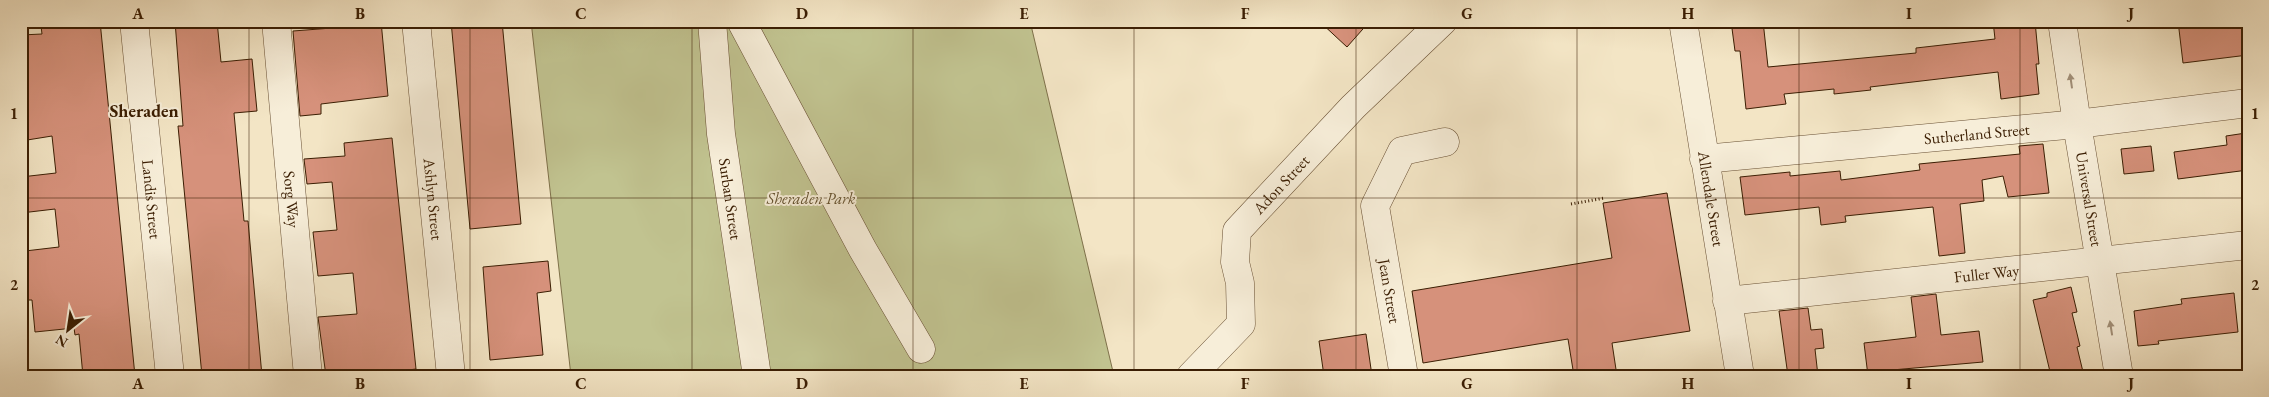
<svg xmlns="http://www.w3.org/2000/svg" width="2269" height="397" font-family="'EB Garamond',serif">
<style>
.green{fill:#c1c390;stroke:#7e704a}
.building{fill:#d6917b;stroke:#3b1e03}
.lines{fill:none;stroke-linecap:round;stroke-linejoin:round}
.minor-casing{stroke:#695034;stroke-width:29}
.path{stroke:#3b1e03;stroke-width:3;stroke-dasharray:1 2.5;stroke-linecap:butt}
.minor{stroke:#f7eed9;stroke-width:28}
.oneway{fill:#a29079}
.grid{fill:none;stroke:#3b1e03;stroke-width:1;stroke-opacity:0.55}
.labels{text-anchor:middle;stroke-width:4;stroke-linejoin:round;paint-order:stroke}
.street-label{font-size:16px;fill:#3b1e03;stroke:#f7eed9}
.park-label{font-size:16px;font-style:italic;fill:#63502d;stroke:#f7eed9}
.neighbourhood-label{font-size:18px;font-weight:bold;fill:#3b1e03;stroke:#f7eed9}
.neatline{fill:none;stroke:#3b1e03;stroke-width:2}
.grid-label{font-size:16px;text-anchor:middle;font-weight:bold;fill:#3b1e03}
</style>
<rect width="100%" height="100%" fill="#f3e5c5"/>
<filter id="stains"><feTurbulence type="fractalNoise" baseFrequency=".004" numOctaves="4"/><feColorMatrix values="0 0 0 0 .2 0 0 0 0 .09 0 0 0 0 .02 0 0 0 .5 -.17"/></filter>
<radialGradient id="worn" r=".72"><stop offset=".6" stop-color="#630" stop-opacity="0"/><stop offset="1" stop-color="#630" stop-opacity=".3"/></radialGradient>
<polygon class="green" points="531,21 1030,21 1114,376 571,376"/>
<g class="building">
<polygon points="87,21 100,21 135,376 83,376 79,334 75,335 74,328 35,332 32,300 28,300 25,251 59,247 55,209 21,213 21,177 56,173 52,136 21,141 21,35 42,34 41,26"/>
<polygon points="175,21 217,21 221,62 252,59 257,111 234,113 244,221 248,221 262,376 202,376 178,126 183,126"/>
<polygon points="331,21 381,21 388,96 321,104 321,114 300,116 293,31 332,28"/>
<polygon points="451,21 502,21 521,224 470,229"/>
<polygon points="1319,21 1370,21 1347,47"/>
<polygon points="1731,21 1763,21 1768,67 1916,53 1916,48 1995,39 1993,21 2035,21 2039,64 2036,64 2039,94 2001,99 1998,72 1870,87 1871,90 1834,94 1834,89 1784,94 1786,104 1746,109 1740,51 1735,51"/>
<polygon points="2178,21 2248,21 2248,55 2183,63"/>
<polygon points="2246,133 2248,170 2178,179 2174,152 2227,145 2226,136"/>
<polygon points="392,138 416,369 364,376 326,376 318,317 357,314 353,273 318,276 313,232 337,230 332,182 307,184 304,159 345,156 344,143"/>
<polygon points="2043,144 2049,193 2008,197 2003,176 1982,180 1984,201 1960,204 1965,253 1939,256 1933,207 1845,216 1846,222 1821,225 1819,207 1745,215 1740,177 1790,172 1790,176 1840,171 1841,180 1920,170 1919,164 2020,154 2019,146"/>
<polygon points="2151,146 2154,171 2124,174 2121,149"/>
<polygon points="1667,193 1690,331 1612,343 1617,376 1574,376 1568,339 1423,363 1412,291 1612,258 1603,203"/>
<polygon points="548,261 551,291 537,293 543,355 490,360 483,267"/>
<polygon points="2071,287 2077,312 2072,313 2080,346 2077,347 2084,376 2051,376 2033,300 2047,297 2047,293"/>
<polygon points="2234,293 2238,332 2158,341 2159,344 2138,346 2134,311 2182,304 2181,299"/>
<polygon points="1936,294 1941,335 1979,331 1983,362 1892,370 1892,376 1868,376 1864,343 1916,337 1911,297"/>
<polygon points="1808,308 1811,330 1822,329 1824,348 1815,349 1818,376 1788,376 1779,311"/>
<polygon points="1366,334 1372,376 1324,376 1319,341"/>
</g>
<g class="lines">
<g class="minor-casing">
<g id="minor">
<path id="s1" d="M134 21 170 376"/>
<path id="s2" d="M276 21 308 376"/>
<path id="s3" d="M416 21 451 376"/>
<path id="s4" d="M712 21 721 134 757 376"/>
<polyline points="741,21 863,250 921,349"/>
<path id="s5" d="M1683 21 1740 376"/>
<path id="s6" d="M2062 21 2077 124 2119 376"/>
<path id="s7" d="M1704 159 2077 124 2248 103"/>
<path id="s8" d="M1727 301 2248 245"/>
<path id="s9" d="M1191 376 1241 324 1240 283 1235 262 1237 231 1353 107 1443 21"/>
<polyline points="1404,376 1375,206 1402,151 1445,142"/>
</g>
</g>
<polyline class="path" points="1571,204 1605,198"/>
<use href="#minor" class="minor"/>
</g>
<defs><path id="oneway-solid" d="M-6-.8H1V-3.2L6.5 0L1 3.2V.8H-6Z" transform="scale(1.25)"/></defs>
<g class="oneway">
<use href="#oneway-solid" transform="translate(2071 81) rotate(-98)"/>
<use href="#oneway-solid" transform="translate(2111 328) rotate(-99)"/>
</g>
<path class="grid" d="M249 21V376M470 21V376M692 21V376M913 21V376M1134 21V376M1356 21V376M1577 21V376M1799 21V376M2020 21V376M21 198H2248"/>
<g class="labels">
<g class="street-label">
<text dy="6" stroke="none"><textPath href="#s7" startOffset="274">Sutherland Street</textPath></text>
<text dy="6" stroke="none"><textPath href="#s9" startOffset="230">Adon Street</textPath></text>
<text dy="6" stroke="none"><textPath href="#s1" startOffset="179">Landis Street</textPath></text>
<text dy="6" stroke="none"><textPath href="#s2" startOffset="179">Sorg Way</textPath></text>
<text dy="6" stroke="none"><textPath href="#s3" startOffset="179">Ashlyn Street</textPath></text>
<text dy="6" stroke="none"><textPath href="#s4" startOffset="179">Surban Street</textPath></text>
<text dy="6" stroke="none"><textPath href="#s5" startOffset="180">Allendale Street</textPath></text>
<text dy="6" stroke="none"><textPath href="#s6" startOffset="180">Universal Street</textPath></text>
<text dy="6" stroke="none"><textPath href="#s8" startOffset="261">Fuller Way</textPath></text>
<text transform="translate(1390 291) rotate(80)" y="6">Jean Street</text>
</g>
<g class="park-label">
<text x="811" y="204">Sheraden Park</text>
</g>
<g class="neighbourhood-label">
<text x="144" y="117">Sheraden</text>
</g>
</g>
<rect width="2269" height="397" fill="none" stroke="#f3e5c5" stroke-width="55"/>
<g transform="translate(68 330) rotate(210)" stroke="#f7eed9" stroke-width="4" paint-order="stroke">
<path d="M0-4L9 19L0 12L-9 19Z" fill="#3b1e03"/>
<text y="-8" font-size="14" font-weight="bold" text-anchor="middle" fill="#3b1e03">N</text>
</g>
<rect x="28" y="28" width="2214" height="342" class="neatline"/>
<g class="grid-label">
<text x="138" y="19">A</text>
<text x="360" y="19">B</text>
<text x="581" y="19">C</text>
<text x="802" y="19">D</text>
<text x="1024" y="19">E</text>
<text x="1245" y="19">F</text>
<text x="1467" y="19">G</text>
<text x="1688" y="19">H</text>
<text x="1909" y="19">I</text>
<text x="2131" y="19">J</text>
<text x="14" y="119">1</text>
<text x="2255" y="119">1</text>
<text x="14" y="290">2</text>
<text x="2255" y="290">2</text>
<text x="138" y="389">A</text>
<text x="360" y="389">B</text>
<text x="581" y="389">C</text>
<text x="802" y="389">D</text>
<text x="1024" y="389">E</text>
<text x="1245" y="389">F</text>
<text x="1467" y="389">G</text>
<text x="1688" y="389">H</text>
<text x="1909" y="389">I</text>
<text x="2131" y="389">J</text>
</g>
<rect width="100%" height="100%" filter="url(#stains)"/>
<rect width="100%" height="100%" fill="url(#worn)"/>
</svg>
